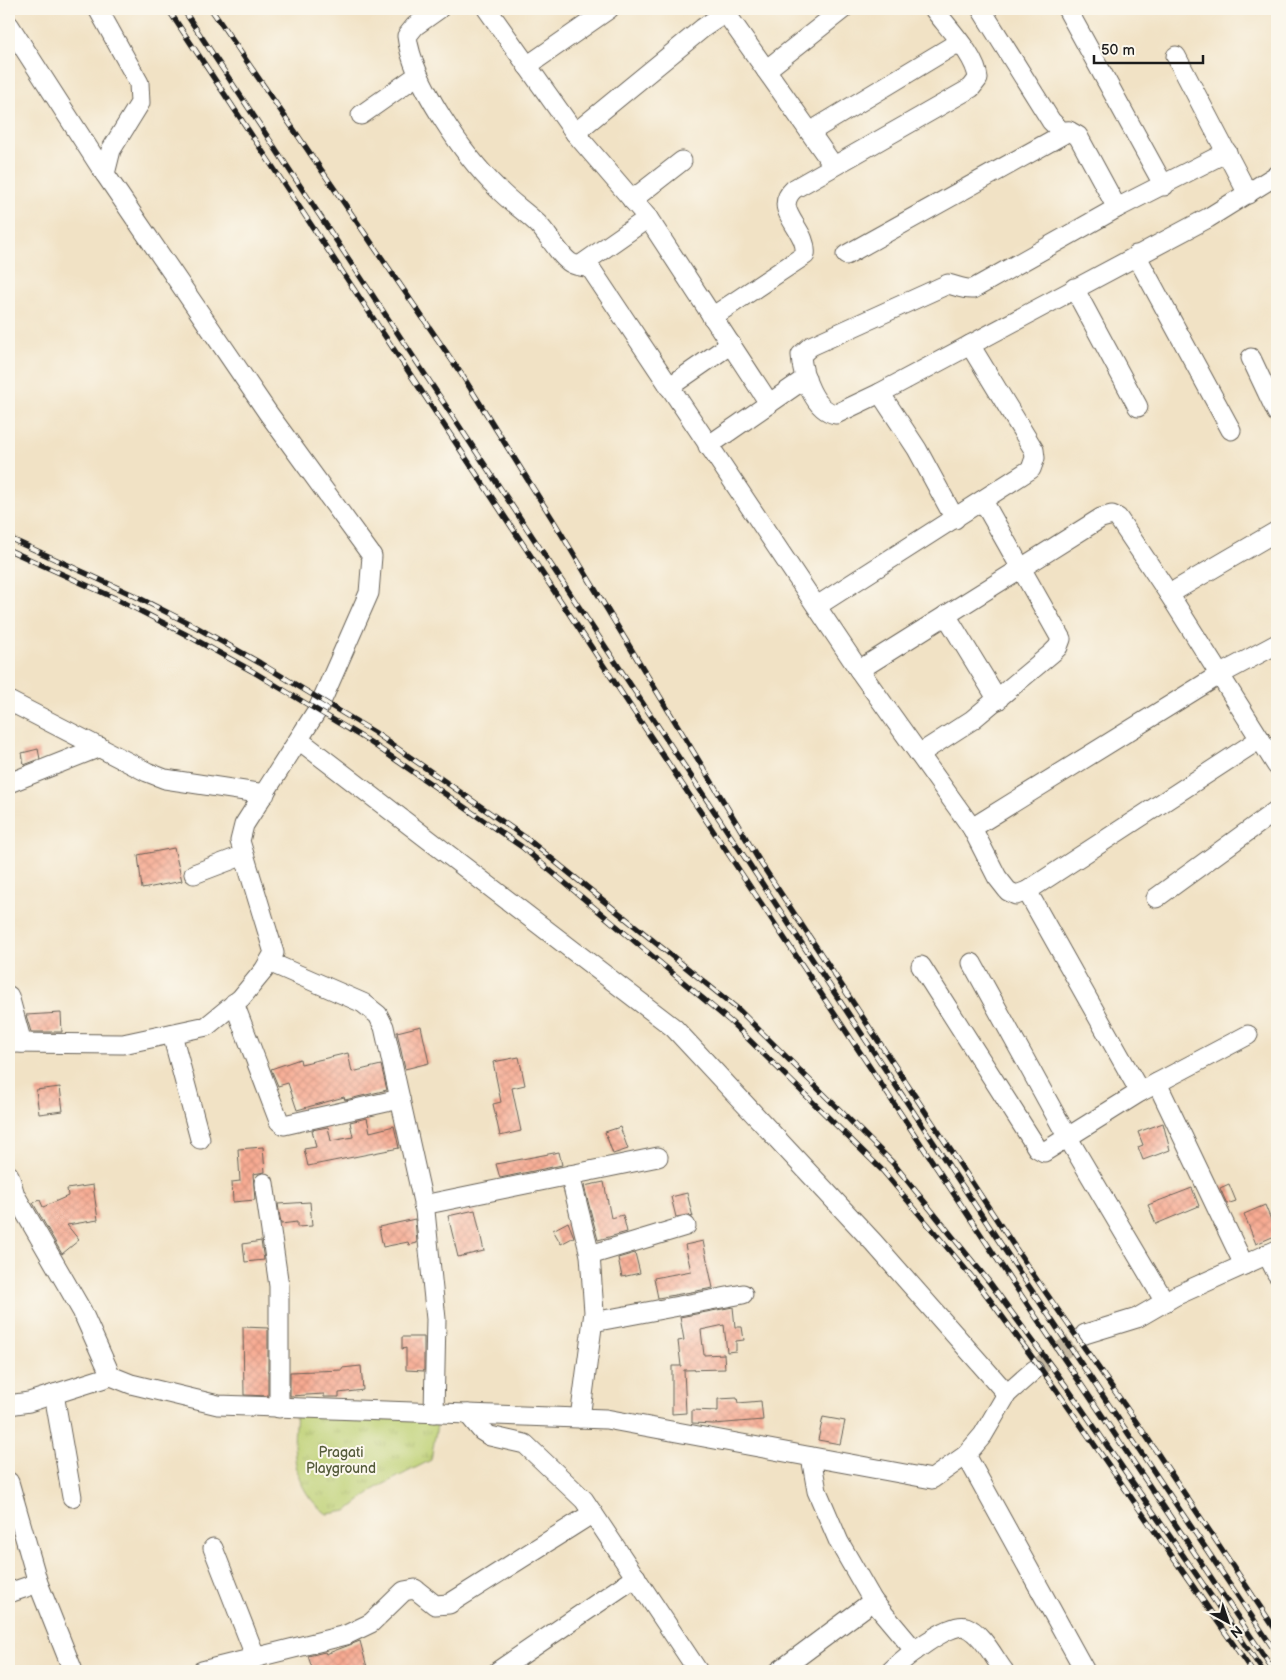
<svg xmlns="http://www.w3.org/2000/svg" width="1286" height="1680" font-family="'Balsamiq Sans',sans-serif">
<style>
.park{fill:url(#park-tufts);stroke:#6c7648}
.building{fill:url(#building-cross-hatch)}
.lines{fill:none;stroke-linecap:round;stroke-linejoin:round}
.minor-tunnel{stroke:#c6baa3;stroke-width:19;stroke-dasharray:19 9;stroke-linecap:butt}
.minor-casing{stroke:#676157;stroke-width:21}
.minor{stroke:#fff;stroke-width:19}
.rail-casing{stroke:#1c1c1c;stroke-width:5.5}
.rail{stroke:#fbf7ec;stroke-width:4;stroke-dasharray:11;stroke-linecap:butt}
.labels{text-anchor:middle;stroke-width:4;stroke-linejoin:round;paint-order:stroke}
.park-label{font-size:14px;fill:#545b3a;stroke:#fbf7ec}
</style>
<defs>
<pattern id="park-tufts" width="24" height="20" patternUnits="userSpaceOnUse" patternTransform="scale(1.25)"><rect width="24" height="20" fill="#bdd073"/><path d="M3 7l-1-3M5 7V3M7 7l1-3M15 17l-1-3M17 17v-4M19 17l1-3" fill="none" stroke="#a2b263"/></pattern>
<pattern id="building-cross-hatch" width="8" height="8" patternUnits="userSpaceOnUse" patternTransform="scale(1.25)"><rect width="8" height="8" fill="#f7aa92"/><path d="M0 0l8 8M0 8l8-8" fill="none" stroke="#d3927d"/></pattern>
</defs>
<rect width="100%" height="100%" fill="#fbf7ec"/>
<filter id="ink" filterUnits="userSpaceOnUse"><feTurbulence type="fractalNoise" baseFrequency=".02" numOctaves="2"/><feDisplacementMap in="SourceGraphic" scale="10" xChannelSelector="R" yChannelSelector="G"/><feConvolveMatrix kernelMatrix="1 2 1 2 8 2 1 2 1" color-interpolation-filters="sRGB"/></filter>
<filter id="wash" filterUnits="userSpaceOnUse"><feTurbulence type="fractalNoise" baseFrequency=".0096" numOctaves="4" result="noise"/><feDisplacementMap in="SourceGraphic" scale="20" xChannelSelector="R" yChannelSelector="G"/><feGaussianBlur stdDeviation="1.12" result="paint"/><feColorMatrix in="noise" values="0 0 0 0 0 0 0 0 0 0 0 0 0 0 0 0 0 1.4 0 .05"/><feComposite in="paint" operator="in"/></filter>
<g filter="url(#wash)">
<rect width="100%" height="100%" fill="#f1e2c5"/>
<path class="park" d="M296 1414 438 1419 431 1460 376 1488 347 1511 327 1514C292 1489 292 1453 296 1414Z"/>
<g id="blocks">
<g class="building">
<polygon points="38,749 40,759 24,765 22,753"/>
<polygon points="174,848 182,881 142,889 138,855"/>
<polygon points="61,1013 62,1032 31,1032 26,1015"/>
<polygon points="421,1026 429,1063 405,1069 397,1032"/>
<polygon points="348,1053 352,1072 381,1065 387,1090 345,1100 344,1097 297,1110 288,1083 278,1086 271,1069 300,1059 301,1064"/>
<polygon points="519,1057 525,1085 512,1088 521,1131 500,1136 493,1104 501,1102 493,1062"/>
<polygon points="60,1087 63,1111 39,1114 36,1090"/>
<polygon points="367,1118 370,1132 394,1126 399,1148 308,1166 304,1149 316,1147 312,1130 328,1127 331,1141 353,1137 350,1122"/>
<polygon points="1163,1123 1170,1150 1143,1160 1138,1147 1143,1145 1138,1132"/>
<polygon points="620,1127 628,1149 613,1154 605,1132"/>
<polygon points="263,1147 265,1172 253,1174 255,1200 233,1202 232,1182 240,1181 238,1149"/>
<polygon points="559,1152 562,1165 500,1178 496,1164"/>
<polygon points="604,1182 611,1218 623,1215 627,1232 598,1240 584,1186"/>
<polygon points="1229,1184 1236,1201 1227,1204 1220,1188"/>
<polygon points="93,1185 98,1220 67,1225 79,1240 62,1254 33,1203 40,1200 43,1207 68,1196 67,1189"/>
<polygon points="1192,1188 1199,1206 1156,1224 1148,1205"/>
<polygon points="687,1193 693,1217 688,1215 676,1217 671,1197"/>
<polygon points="310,1202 312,1226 297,1227 297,1222 281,1224 278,1204"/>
<polygon points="1265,1205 1277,1235 1256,1244 1244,1214"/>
<polygon points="475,1210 484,1251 458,1257 448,1216"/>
<polygon points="415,1219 417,1243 409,1245 408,1242 383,1247 379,1227"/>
<polygon points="568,1222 574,1237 561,1244 553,1230"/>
<polygon points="261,1241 264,1260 245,1262 243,1244"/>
<polygon points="703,1241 713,1288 658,1298 654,1278 691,1271 685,1245"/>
<polygon points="635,1253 640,1273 622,1277 618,1258"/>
<polygon points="733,1307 735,1327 742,1327 744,1340 736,1341 736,1351 727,1352 724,1325 701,1330 704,1355 724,1354 725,1369 684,1370 686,1413 672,1414 672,1366 681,1366 678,1341 684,1340 680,1317"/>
<polygon points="243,1327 268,1328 268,1396 244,1395"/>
<polygon points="402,1337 424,1337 424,1371 406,1370 406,1348 402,1349"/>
<polygon points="361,1366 363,1390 339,1393 339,1397 324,1397 324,1394 290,1396 290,1372 342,1370 342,1368"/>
<polygon points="737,1398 738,1403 761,1401 763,1420 714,1424 692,1423 692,1410 718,1411 718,1399"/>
<polygon points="823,1417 845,1421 840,1444 818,1440"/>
<polygon points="360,1641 368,1671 336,1671 333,1665 313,1671 308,1656 325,1652 326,1654"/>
</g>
</g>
</g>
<g filter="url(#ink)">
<use href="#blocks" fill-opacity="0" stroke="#676157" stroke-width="1"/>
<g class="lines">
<polyline class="minor-tunnel" points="1034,1370 1085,1334"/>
<g class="minor-casing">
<g id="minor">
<path d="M439 9 415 26 407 36C412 82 465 157 498 189 510 202 526 212 538 224 548 234 562 260 573 264 580 267 585 266 591 269L859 670 972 828 997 877 1008 891 1016 895 1027 891 1260 739"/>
<polyline points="487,9 575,133 648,218 769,403"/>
<polyline points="723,9 833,165"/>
<polyline points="981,9 1051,121 1061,131 1069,131 1078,136 1117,208"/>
<polyline points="1067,9 1164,186"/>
<polyline points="9,25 105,174"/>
<polyline points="1176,56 1248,194"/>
<polyline points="527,66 609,9"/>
<polyline points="766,70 843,9"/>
<polyline points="361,115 418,75"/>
<polyline points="810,132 959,42"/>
<polyline points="575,133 703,28 731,9"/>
<path d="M1227 152 1117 208 973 289C964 290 957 286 948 284L811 346 801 355C802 374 814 411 836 414L880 393 1208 218 1277 175"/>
<polyline points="632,200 682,161"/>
<polyline points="846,255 1069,131"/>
<polyline points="1136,255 1231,430"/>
<polyline points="582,264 648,218"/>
<polyline points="1074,288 1138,407"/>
<path d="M712 317 805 255C809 229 770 211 794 189L971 88 978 79C977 57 947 27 934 9"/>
<polyline points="1251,358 1277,413"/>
<polyline points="669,387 731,344"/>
<polyline points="880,393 917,449 955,519"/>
<polyline points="708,446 806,378"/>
<polyline points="1169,594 1277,531"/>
<polyline points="817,606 1031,469 1035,458 1034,450 970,345"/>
<polyline points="946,615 998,700"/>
<polyline points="859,670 1101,518 1112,515 1118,518 1169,594 1277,766"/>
<polyline points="9,701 147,772 165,779 265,794"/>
<polyline points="299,740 674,1028 874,1243 1007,1394"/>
<polyline points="919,754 972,720 1052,653 1058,647 1061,639 983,501"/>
<polyline points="9,783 100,747"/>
<polyline points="972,828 1219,675 1277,644"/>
<polyline points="194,874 244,855"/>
<polyline points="1027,891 1140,1092"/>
<polyline points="1156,898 1277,810"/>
<polyline points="269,962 363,1003 378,1015 384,1027 425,1211 436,1319 434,1413"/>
<polyline points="972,963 1068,1138 1165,1302"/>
<polyline points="921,966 1037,1148 1044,1152 1140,1092 1248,1035"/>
<polyline points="9,996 22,1043"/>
<polyline points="234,1003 279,1121 284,1125 400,1099"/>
<polyline points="172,1034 200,1139"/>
<polyline points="9,1043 123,1044 207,1026 241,998 264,970 274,953 240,841 244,825 318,709 369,593 372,556 268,413 105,174 111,150 140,103 139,83 98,9"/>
<polyline points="1157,1083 1244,1265"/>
<polyline points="9,1175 15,1195 82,1311 111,1376 131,1384 218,1405 606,1419 932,1479 966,1455 983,1435 1007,1394 1034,1370"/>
<polyline points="570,1175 590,1255 594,1312 580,1418"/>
<polyline points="264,1183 279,1286 279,1408"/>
<polyline points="423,1205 658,1157"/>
<polyline points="1267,1254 1277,1274"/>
<polyline points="590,1255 686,1226"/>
<polyline points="593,1322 743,1294"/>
<polyline points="1085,1334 1137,1318 1175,1296 1277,1250"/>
<polyline points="54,1394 72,1497"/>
<polyline points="9,1405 29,1402 111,1376"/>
<polyline points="468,1414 482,1431 490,1436 525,1444 584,1500 698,1671"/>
<polyline points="966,1455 1085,1671"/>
<polyline points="811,1457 817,1491 839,1542 873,1601 915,1651"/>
<polyline points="9,1482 38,1583 73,1671"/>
<polyline points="213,1548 256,1658"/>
<polyline points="9,1593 38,1583"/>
<polyline points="202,1671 346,1635 371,1623 404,1591 415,1589 435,1605 449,1604 593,1513"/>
<polyline points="498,1671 636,1577"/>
<polyline points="779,1671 873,1601"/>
<path d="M891 1671C903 1659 950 1621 966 1627 982 1633 994 1658 1004 1671"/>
</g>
</g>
<use href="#minor" class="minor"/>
<g class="rail-casing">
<g id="rail">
<polyline points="168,9 1011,1280 1274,1671"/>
<polyline points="183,9 1022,1276 1277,1654"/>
<polyline points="211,9 462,375 553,520 762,865 1030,1270 1144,1433 1277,1632"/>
<polyline points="9,538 131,594 196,627 260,663 374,732 526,838 739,1010 893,1163 990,1283 1066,1386 1263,1671"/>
<polyline points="9,550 117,599 185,634 252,671 370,742 522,847 731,1022 883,1171 982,1289 1057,1391 1252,1671"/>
</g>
</g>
<use href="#rail" class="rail"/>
</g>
</g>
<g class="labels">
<g class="park-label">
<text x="341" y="1457">Pragati<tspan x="341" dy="16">Playground</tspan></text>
</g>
</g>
<rect width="1286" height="1680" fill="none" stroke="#fbf7ec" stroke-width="30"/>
<g transform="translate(1228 1622) rotate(140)" stroke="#fbf7ec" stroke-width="4" paint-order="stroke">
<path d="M0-4L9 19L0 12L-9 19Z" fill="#1c1c1c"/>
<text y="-8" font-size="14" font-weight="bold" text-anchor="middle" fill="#1c1c1c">N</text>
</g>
<path d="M1094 55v8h109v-8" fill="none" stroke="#1c1c1c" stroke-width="2.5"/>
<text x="1101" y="55" font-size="15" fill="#1c1c1c" stroke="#fbf7ec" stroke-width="4" paint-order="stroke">50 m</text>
</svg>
